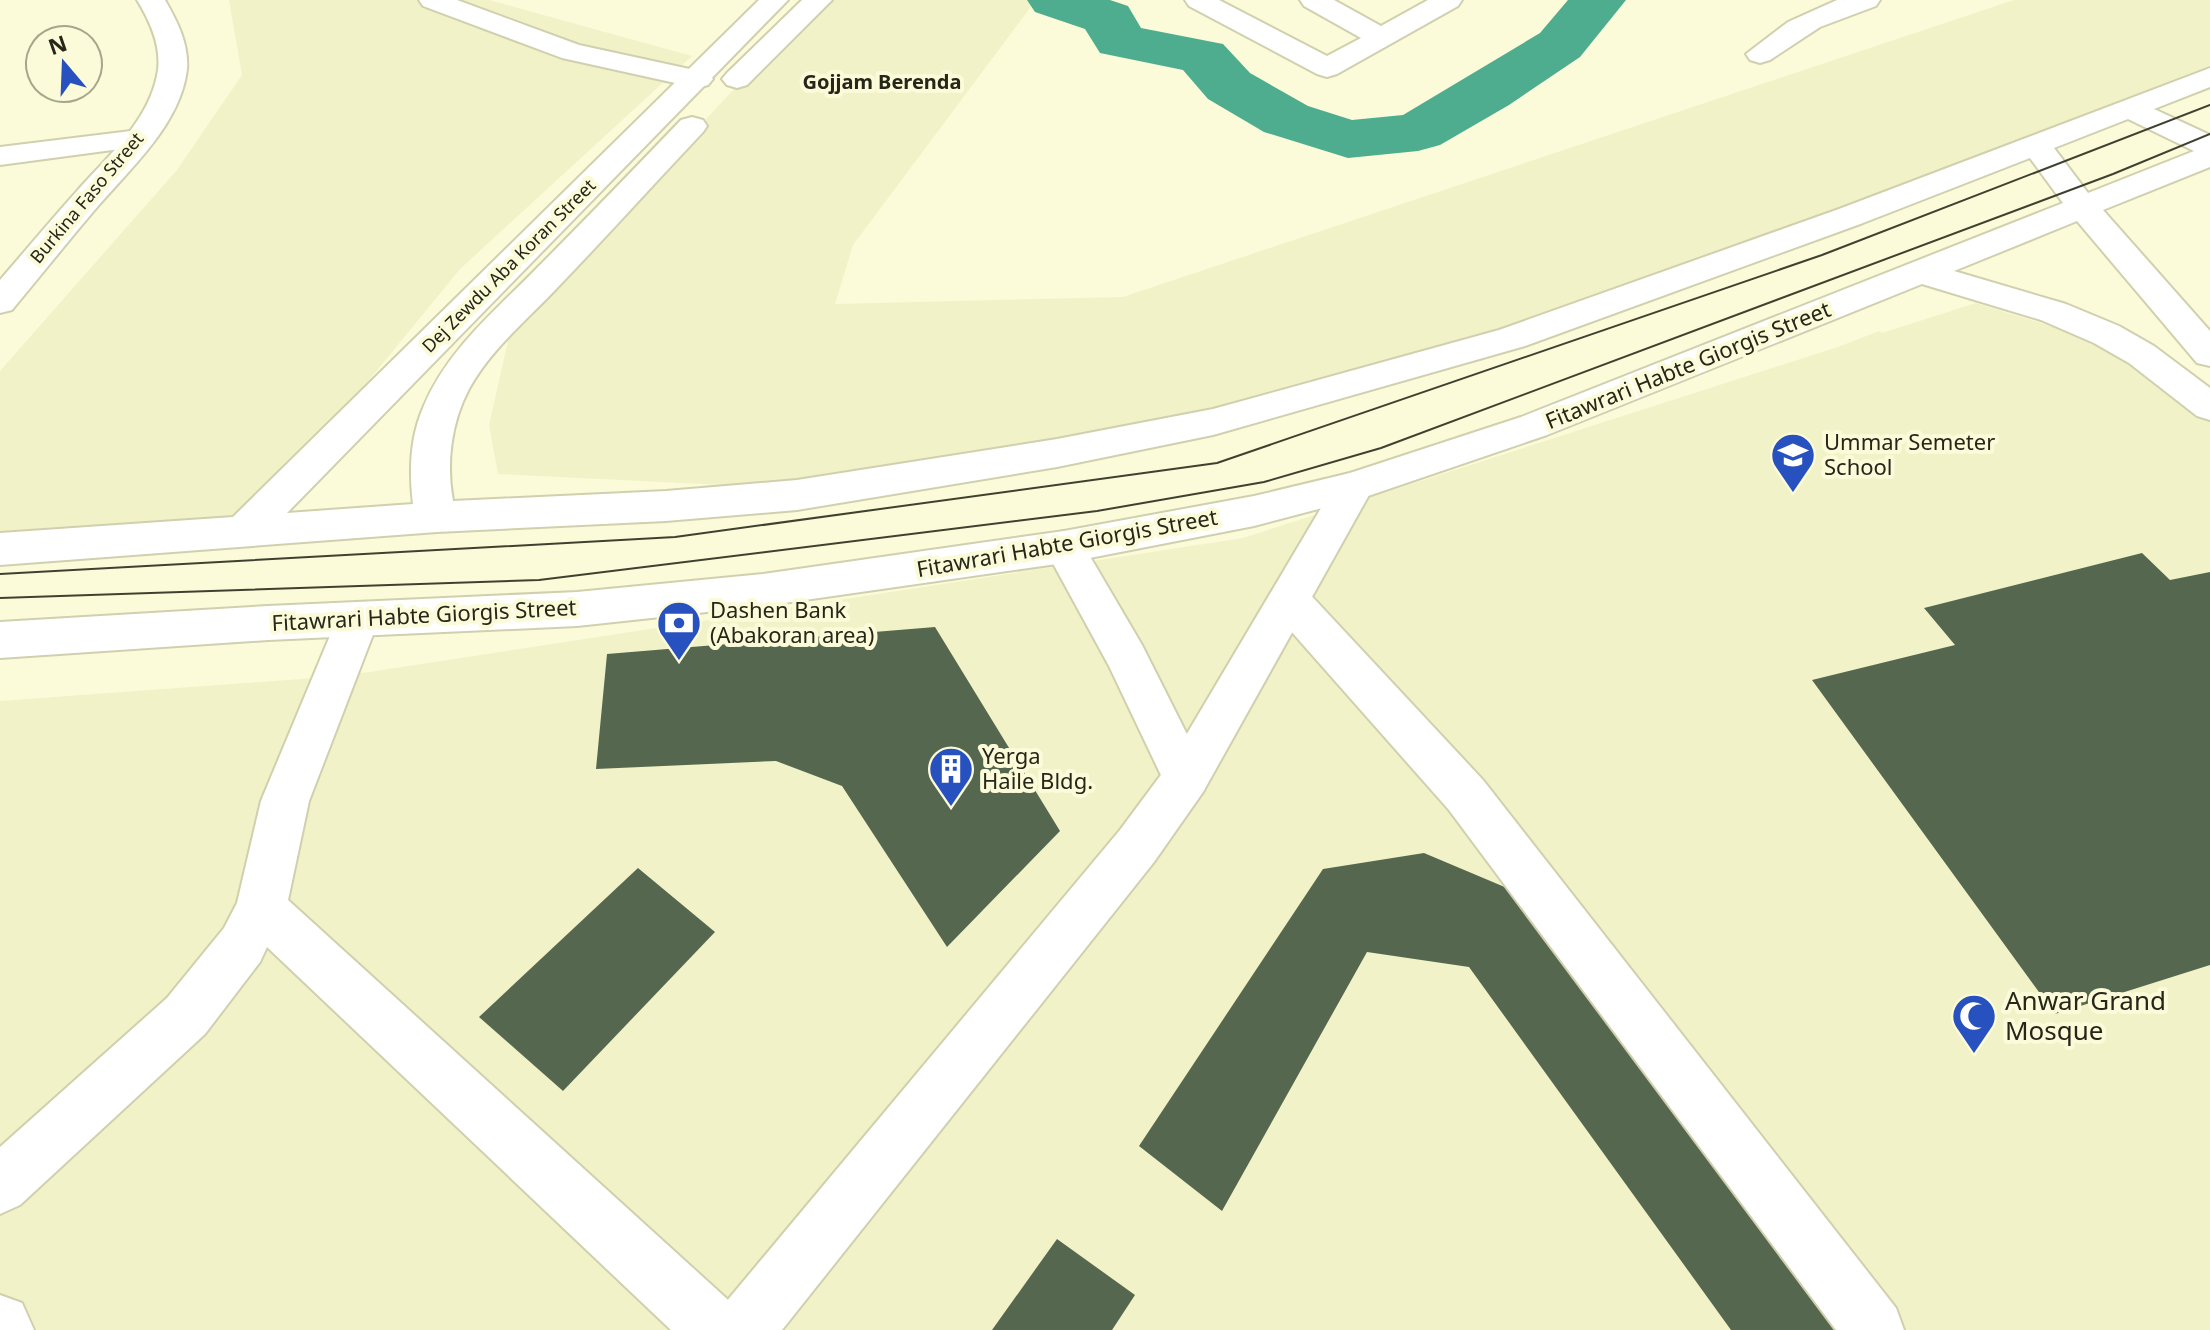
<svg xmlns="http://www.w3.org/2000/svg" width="2210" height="1330" font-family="'Noto Sans',sans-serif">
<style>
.built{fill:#f2f2c8}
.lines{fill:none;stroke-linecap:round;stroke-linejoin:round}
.river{fill:#4ead8f;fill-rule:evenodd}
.building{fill:#55684f}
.minor-casing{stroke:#d0d0af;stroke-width:4}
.tertiary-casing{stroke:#d0d0af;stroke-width:4}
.secondary-casing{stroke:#d0d0af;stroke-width:4}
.primary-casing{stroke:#d0d0af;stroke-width:4}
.minor{fill:#fff;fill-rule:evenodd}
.tertiary{fill:#fff;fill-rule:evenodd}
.secondary{fill:#fff;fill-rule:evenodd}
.primary{fill:#fff;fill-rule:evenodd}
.tram{stroke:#404030;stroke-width:2}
.labels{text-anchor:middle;stroke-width:8;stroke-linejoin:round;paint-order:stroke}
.far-street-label{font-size:18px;fill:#262619;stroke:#fbfbd9}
.far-neighbourhood-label{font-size:20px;font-weight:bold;fill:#262619;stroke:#fbfbd9}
.street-label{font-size:22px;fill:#262619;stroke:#fbfbd9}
.poi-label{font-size:22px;fill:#262619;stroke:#fbfbd9;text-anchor:start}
.near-poi-label{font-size:26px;fill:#262619;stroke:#fbfbd9;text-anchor:start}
</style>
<rect width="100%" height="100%" fill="#fbfbd9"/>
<g class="built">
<polygon points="229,0 489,0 692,56 460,269 257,517 0,535 0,371 177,170 242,75"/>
<polygon points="823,0 1036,0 853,245 835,304 1123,297 2014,0 2210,0 2210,70 1589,306 1203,421 764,487 498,474 489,425 512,324 740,83"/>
<polygon points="1976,303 2128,350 2210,422 2210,1330 0,1330 0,701 343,676 1243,538 1838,347 1879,331 1882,333"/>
</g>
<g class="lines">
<polygon class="river" points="1027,0 1110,0 1128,6 1141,28 1223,44 1250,73 1308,106 1352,120 1403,115 1540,33 1568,0 1626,0 1580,57 1509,105 1440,145 1418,151 1348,158 1264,132 1208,99 1183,70 1100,53 1085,29 1035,12"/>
</g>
<g class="building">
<polygon points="2142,553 2170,580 2210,572 2210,965 2055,1014 1812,680 1955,645 1924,608"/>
<polygon points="935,627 1060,831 947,947 842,786 776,761 596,769 607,654"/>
<polygon points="1424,853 1507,888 1846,1330 1731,1330 1469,967 1367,952 1222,1211 1139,1146 1323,869"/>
<polygon points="638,868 715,932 563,1091 479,1017"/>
<polygon points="1057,1239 1135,1295 1112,1330 992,1330"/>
</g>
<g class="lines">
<g class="minor-casing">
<g id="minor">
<polygon points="419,0 457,0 579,45 708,73 713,79 708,85 698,88 562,58 423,6"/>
<polygon points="1185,0 1219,0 1327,56 1361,38 1304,6 1300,0 1334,0 1381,26 1428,0 1462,0 1458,6 1337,74 1327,77 1317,74 1189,6"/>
<polygon points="1837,0 1880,0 1876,6 1820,27 1770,60 1760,63 1750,60 1746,54 1788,22"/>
<polygon points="139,130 150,133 154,139 150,145 0,165 0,147"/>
<polygon points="1064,531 1078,536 1142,645 1209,778 1203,792 1186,798 1169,792 1109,666 1044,547 1050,536"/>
<polygon points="1290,584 1305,589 1483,780 1896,1308 1904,1330 1836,1330 1449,810 1275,613 1269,601 1275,589"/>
<polygon points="358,602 373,607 379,619 309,801 288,900 737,1308 745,1330 671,1330 267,947 260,962 205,1034 20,1205 0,1214 0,1147 167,998 224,928 237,903 261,801 337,619 343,607"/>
<polygon points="0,1295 22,1303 34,1330 0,1330"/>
</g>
</g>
<g class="tertiary-casing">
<polygon id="tertiary" points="1354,472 1368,476 1374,486 1203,792 1154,862 782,1330 713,1330 721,1308 1120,830 1169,764 1340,476"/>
</g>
<g class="secondary-casing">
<path id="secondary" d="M137 0H165C177 21 189 44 187 69 181 123 132 167 98 206 69 240 41 275 12 310L0 313V280C26 250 51 220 77 191 108 156 151 119 158 70 161 45 150 21 137 0Z"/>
</g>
<g class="primary-casing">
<g id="primary">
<path d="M759 0H788L287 513 413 504C409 472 410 438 423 408 446 351 495 311 537 268 586 219 634 169 681 120L692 117 703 120 707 126 703 132C654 184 606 237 557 288 527 320 490 350 469 389 451 423 446 463 453 501L666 491 797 480 1057 439 1213 409 1499 330 1839 209 2210 68V87L2154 109 2210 135V167L2103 210 2210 331V366L2197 363 2077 221 1954 271 2066 304 2119 326 2154 346 2210 388V420L2197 416 2129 363 2094 343 2041 320 1922 284 1547 435 1368 496 1254 526 1064 563 763 606 577 626 268 640 0 658V622L268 606 577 592 763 574 1064 531 1254 496 1350 473 1521 417 2063 203 2030 158 1863 223 1525 346 1213 435 1057 467 797 510 666 521 437 532 0 565V533L233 517ZM2128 119 2194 151 2088 193 2054 148Z"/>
<polygon points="802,0 832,0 747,85 737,88 727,85 722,79 727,73"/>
</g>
</g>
<use href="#minor" class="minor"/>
<use href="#tertiary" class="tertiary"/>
<use href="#secondary" class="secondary"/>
<use href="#primary" class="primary"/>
<g class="tram">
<polyline points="0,574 675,537 1217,463 1822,255 2210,105"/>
<polyline points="0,598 539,580 1097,511 1264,482 1381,448 2113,174 2210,134"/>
</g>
</g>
<defs>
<g id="school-pin" transform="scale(2.3)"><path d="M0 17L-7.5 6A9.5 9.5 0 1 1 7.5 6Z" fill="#2851c0" stroke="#fbfbd9"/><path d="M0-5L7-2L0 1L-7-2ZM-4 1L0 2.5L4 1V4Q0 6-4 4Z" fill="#fff"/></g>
<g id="bank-pin" transform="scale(2.3)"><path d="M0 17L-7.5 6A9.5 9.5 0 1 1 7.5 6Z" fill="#2851c0" stroke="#fbfbd9"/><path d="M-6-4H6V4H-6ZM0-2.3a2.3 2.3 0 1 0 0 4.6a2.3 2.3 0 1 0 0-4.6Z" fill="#fff"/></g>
<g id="building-pin" transform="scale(2.3)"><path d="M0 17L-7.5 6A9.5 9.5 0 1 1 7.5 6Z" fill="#2851c0" stroke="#fbfbd9"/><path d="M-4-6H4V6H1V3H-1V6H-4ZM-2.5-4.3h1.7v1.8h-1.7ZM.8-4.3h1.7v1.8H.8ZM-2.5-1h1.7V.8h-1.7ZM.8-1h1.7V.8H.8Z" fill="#fff"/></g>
<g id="mosque-pin" transform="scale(2.3)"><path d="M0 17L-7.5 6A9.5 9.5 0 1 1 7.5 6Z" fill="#2851c0" stroke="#fbfbd9"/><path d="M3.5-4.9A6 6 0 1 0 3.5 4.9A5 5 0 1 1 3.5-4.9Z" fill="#fff"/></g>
</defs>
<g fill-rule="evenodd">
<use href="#school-pin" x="1793" y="455"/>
<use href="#bank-pin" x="679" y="623"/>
<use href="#building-pin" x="951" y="769"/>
<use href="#mosque-pin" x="1974" y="1016"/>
</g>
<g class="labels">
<g class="far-street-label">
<text transform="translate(87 198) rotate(-50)" y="6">Burkina Faso Street</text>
<text transform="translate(509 266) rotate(-45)" y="6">Dej Zewdu Aba Koran Street</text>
</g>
<g class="far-neighbourhood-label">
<text x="882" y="89">Gojjam Berenda</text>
</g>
<g class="street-label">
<text transform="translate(1688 365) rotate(-22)" y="8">Fitawrari Habte Giorgis Street</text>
<text transform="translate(1067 543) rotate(-10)" y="8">Fitawrari Habte Giorgis Street</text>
<text transform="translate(424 615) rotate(-3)" y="8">Fitawrari Habte Giorgis Street</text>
</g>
<g class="poi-label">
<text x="1824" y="450">Ummar Semeter<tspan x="1824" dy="25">School</tspan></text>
<text x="710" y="618">Dashen Bank<tspan x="710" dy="25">(Abakoran area)</tspan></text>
<text x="982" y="764">Yerga<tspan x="982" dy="25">Haile Bldg.</tspan></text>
</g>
<g class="near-poi-label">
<text x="2005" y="1010">Anwar Grand<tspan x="2005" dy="30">Mosque</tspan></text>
</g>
</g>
<g transform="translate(64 64) rotate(341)"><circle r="38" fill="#fbfbd9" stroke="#a6a68c" stroke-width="2"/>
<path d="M0-6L14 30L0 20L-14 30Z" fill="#2851c0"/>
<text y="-12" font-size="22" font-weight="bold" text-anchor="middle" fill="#262619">N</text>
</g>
</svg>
